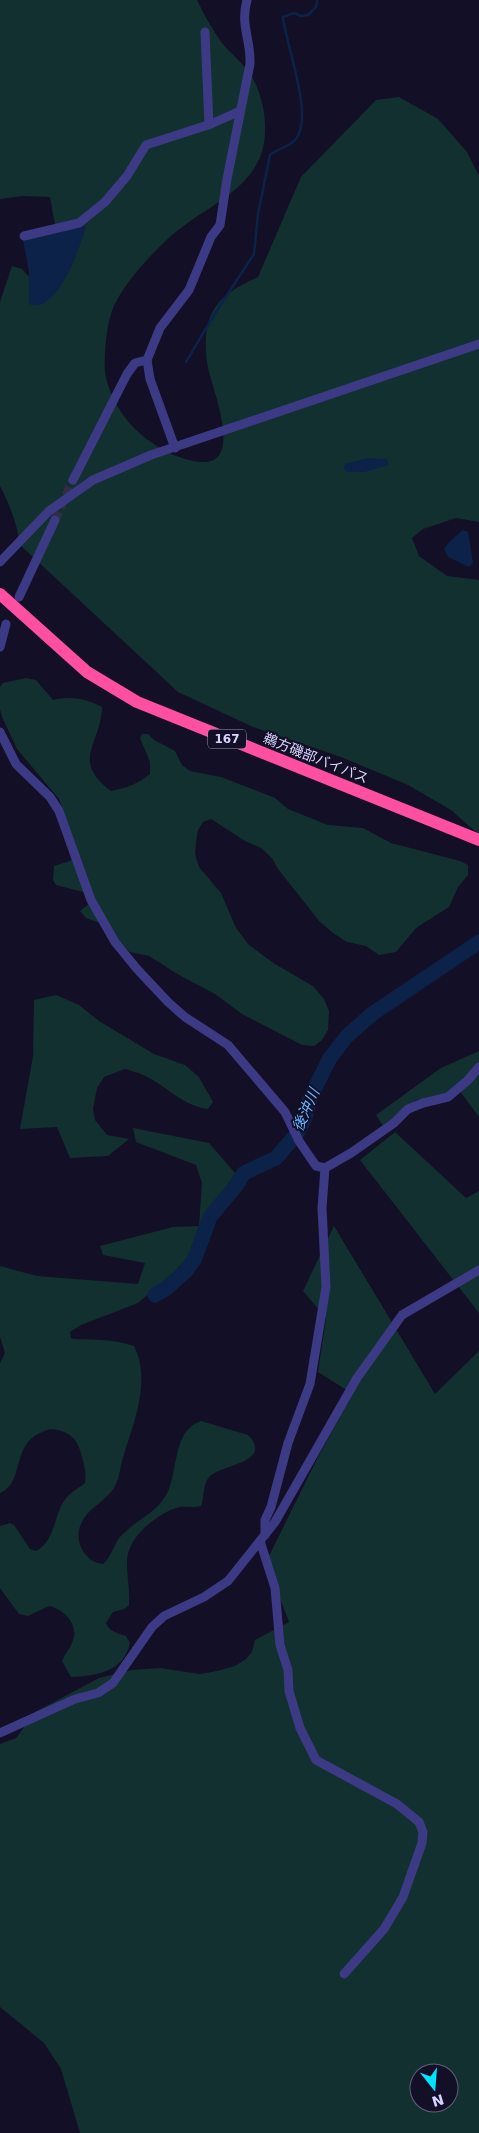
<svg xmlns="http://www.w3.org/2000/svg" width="479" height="2133" font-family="'DejaVu Sans','Noto Sans JP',sans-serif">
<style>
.green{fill:#12302f;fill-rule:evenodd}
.water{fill:#0c2248}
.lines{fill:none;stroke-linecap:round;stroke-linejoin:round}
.stream{stroke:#0c2248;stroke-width:2.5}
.river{stroke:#0c2248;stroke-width:15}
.minor-tunnel{stroke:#312d47;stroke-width:9;stroke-dasharray:9 4.5;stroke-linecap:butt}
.minor{stroke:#3d3a85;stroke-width:9}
.highway{stroke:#ff4fa3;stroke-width:12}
.labels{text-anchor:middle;stroke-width:4;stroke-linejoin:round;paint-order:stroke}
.shield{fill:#130f26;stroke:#9e99be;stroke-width:1}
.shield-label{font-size:12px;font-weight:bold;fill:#d9d4ff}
.street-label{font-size:14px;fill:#d9d4ff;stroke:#130f26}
.water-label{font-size:15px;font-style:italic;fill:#62b6ff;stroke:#130f26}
</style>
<rect width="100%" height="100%" fill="#130f26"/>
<g class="green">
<path d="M0 0H197C204 15 212 29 222 43 231 54 242 62 250 74 259 87 265 109 265 125 268 187 209 202 171 236 151 254 119 288 111 314 106 329 104 356 105 372 109 399 128 427 151 442 165 452 184 461 201 462 244 465 213 391 208 368 205 352 204 330 211 315 220 295 240 285 258 277L301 177 376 100 399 97 438 119 467 152 479 176V522L456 518 423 529 412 538 419 556 447 576 479 580V835L451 810 408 785 341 757 253 727 178 692 20 545C17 524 10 505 0 486V302L12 266 22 269 32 280 55 225 50 197 22 196 0 199Z"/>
<path d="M26 678 36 680 53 700C71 696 85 698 102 707 101 745 70 760 111 791 126 788 138 784 150 774V762L140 738 142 734H148L154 740 175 751 182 765 190 771 221 777 275 798 288 809 328 825 363 828 391 843 460 861 468 865V875L458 887 449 907 416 928 396 952 379 955 366 946 347 942 333 933 320 922 278 869 272 858 261 848 245 841 211 819 203 822 198 830 196 842 195 854 199 867 221 893 236 928 249 945 275 964 313 986 324 999 329 1011 328 1030 322 1040 314 1046 302 1045 242 1014 215 994 179 975 149 956 130 952 100 923 86 918 80 911 90 903 87 893 56 885 53 880 54 866 70 861 77 854 59 799 17 749 2 717 0 709V687L3 683Z"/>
<path d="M56 995 79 1005 99 1021 154 1054 185 1065 199 1077 213 1102 208 1109C182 1106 166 1085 143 1075 137 1072 131 1071 125 1069L104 1077 97 1088 93 1109 95 1120 107 1135 129 1139 108 1156 70 1158 57 1127 20 1129 33 1056 34 1000Z"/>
<polygon points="479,1051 479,1117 459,1090 416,1100 384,1127 376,1115 441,1068"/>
<path d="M133 1128 209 1143 236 1174 211 1206 190 1256 173 1273 138 1303 81 1325 70 1332 71 1338 74 1339C95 1340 114 1339 134 1346 152 1382 133 1423 123 1458 120 1466 120 1476 116 1484 109 1500 88 1507 81 1524 73 1540 85 1563 103 1564 113 1556 113 1542 124 1533 139 1518 159 1512 168 1491 178 1469 173 1430 201 1421L248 1435C274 1462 223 1464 210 1476 202 1484 205 1496 201 1506 193 1508 186 1506 179 1507 156 1514 126 1538 127 1563 127 1578 130 1590 129 1605L124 1609 113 1612 106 1623C109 1632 118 1633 126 1636L130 1643C124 1672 96 1676 71 1677L62 1661C65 1653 73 1645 74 1636 76 1621 62 1609 49 1606L28 1616 19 1614 0 1588V1526L10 1523 14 1525 30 1549 36 1551C55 1541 54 1516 64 1501 69 1493 79 1488 85 1483 87 1472 83 1461 80 1450 76 1438 70 1433 58 1430 51 1428 47 1430 40 1433 11 1446 25 1482 0 1493V1363L5 1353 0 1337V1266L37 1276 138 1284 145 1263 103 1255 100 1246 173 1227 199 1226 202 1183 196 1165 136 1142Z"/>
<polygon points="395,1132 466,1198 479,1191 479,1313 360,1160"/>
<path d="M334 1226 435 1394 479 1351V2133H80L61 2069 44 2043 0 2007V1744L16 1738 35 1712 99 1678 132 1670 160 1668 200 1674 217 1671 235 1666 246 1659 252 1652 255 1640 289 1622 266 1562 318 1457 353 1394 318 1372 326 1318 303 1291ZM419 2073H449V2103H419Z"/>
</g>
<g class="water">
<path d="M83 226 86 227C80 246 58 315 29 304V272L23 240Z"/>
<polygon points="368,458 387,459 389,465 364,472 347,472 344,469 345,464"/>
<polygon points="463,530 468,532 473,563 469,567 448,557 444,549 449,542"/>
</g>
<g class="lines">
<path class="stream" d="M186 362 214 315 254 254 258 214 270 155C278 148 290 147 296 139 314 115 286 46 283 17L294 13 301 16 308 15 316 7 317 0"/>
<polyline class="river" points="155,1295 167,1288 186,1271 195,1258 210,1217 236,1186 244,1173 276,1158 296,1135 305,1118 310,1098 330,1058 347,1036 372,1014 479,942"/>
<polyline class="minor-tunnel" points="55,520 73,480"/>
<g class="minor">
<polyline points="205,32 209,125"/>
<polyline points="24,236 79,223 105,202 127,176 146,145 211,124 240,111"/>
<polyline points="147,360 150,379 175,448"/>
<path d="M73 480 127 374 135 363 147 360 160 328 189 290 211 237 220 225 227 179 250 64C251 39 240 26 247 0"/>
<polyline points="0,562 49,511 93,480 151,455 479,344"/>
<polyline points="19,597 55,520"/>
<polyline points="0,647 6,624"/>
<polyline points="0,732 16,764 50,797 59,811 91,900 115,942 137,969 168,1002 185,1017 228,1045 285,1112 299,1141 316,1166 325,1168 351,1153 394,1123 408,1109 423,1103 448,1097 468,1080 479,1067"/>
<polyline points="265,1535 265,1520 271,1507 288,1443 310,1384 326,1287 322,1208 325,1168"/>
<polyline points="260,1541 275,1588 280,1645 288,1670 289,1691 300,1728 316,1760 397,1804 419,1822 423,1832 422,1843 403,1897 384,1929 344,1974"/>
<polyline points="0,1733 75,1699 98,1693 113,1683 152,1627 164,1616 204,1597 228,1581 275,1522 357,1378 402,1315 479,1270"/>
</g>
<polyline class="highway" points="0,594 87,672 137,702 479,840"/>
</g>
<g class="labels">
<rect class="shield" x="208" y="729.5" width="38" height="19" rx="4"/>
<g class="shield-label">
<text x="227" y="743">167</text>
</g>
<g class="street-label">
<text transform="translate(316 758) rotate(22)" y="5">鵜方磯部バイパス</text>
</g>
<g class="water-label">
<text transform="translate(306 1110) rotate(-66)" y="5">後沖川</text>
</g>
</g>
<g transform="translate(434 2088) rotate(163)"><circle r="24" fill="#130f26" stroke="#625e7d"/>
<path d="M0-4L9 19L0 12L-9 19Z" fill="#00e5ff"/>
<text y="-8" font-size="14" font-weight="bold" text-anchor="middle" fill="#d9d4ff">N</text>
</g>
</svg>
